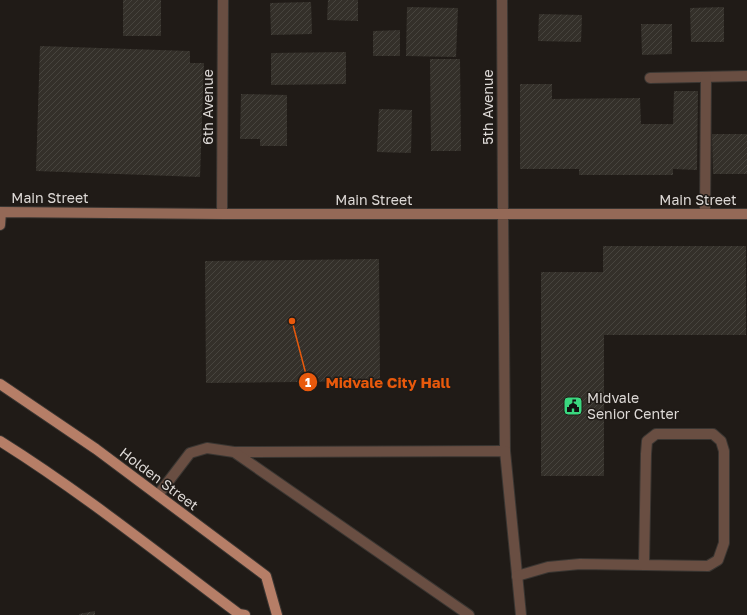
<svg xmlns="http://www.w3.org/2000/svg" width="747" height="615" font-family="'Golos Text',sans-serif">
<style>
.building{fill:url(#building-hatch)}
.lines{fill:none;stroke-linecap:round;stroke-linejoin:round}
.lane-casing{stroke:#3a3632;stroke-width:12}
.street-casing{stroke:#3a3632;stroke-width:12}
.secondary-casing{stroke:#3a3632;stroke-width:12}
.primary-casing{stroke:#3a3632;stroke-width:12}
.lane{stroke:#694e42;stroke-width:10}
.street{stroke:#694e42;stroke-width:10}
.secondary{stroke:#946957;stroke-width:10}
.primary{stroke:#b67e67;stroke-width:10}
.labels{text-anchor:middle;stroke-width:3;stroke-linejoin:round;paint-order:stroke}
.street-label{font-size:14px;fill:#ddd9d6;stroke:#201b17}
.poi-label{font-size:14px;fill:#ddd9d6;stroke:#201b17;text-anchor:start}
.leader{fill:none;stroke:#e8590c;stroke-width:1.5}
.callout-dot{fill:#e8590c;stroke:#201b17;stroke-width:1.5}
.mark-label{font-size:12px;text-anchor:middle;font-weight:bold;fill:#fff}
.callout-label{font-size:15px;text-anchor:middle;font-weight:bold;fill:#e8590c;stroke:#201b17;stroke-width:3;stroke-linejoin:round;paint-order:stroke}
</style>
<defs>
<pattern id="building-hatch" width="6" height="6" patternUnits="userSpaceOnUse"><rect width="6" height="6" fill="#34302a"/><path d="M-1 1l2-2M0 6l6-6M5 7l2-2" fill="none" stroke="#47443e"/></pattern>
</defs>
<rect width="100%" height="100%" fill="#201b17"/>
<g class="building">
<rect x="123" y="0" width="38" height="36"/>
<polygon points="328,0 358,0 358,21 327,20"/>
<polygon points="311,2 312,34 271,35 270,3"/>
<polygon points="407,7 458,8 456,57 406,56"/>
<polygon points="724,7 724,42 691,42 690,8"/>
<polygon points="539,14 582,15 581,42 538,41"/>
<polygon points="641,24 672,24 672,54 642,55"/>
<polygon points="400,30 400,56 373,56 373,31"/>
<polygon points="40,46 190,51 190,63 204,63 200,177 36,171"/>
<polygon points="346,52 346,84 271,85 271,53"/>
<polygon points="430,59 460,59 461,151 431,151"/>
<polygon points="520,84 552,84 552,99 640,98 641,124 673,124 674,91 698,91 697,170 673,169 673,175 579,175 579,169 520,169"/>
<polygon points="241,94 287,95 287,146 260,146 260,139 240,139"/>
<polygon points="379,109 412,110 411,153 377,152"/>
<polygon points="712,134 747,134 747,174 713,174"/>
<polygon points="603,246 746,246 746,335 604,335 604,476 541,476 541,272 603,272"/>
<polygon points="379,259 380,381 206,383 205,261"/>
<polygon points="95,611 95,615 79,615 79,614"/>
</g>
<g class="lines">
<g class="lane-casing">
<g id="lane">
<polyline points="650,78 747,76"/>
<polyline points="503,214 505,451"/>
<polyline points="705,214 706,77"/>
<polyline points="234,452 505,451 521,615"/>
<polyline points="158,495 190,453 207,448 234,452 469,615"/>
<polyline points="517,576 548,567 580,564 708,566 718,560 724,543 724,451 721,441 713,434 656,434 647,441 646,454 644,565"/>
</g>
</g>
<g class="street-casing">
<g id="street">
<polyline points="502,0 503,214"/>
<polyline points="222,214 223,0"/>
</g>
</g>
<g class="secondary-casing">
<polyline id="secondary" points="0,225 1,212 222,214 747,214"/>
</g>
<g class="primary-casing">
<g id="primary">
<polyline points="0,384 96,449 266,576 277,615"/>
<path d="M0 441C83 493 160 555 239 614L245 615"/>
</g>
</g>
<use href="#lane" class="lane"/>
<use href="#street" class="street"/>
<use href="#secondary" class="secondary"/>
<use href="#primary" class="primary"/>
</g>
<defs>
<g id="civic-square" transform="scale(1)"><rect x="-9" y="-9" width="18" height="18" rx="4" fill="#3ad77f" stroke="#201b17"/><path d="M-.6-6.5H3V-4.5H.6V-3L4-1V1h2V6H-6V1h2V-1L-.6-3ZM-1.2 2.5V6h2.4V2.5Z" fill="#111"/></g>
</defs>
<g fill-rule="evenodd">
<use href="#civic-square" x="573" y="406"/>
</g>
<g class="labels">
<g class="street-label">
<text transform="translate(208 107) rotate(-90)" y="5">6th Avenue</text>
<text transform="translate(488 107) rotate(-90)" y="5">5th Avenue</text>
<text x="50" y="203">Main Street</text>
<text x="374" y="205">Main Street</text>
<text x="698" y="205">Main Street</text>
<text transform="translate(159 479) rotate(37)" y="5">Holden Street</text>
</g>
<g class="poi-label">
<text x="587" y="403">Midvale<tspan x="587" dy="16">Senior Center</tspan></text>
</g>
</g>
<path class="leader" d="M292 321L308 382"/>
<g class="callout-dot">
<circle cx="292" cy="321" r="4"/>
<circle cx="308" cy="382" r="10"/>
</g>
<g class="mark-label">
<text x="308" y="387">1</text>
</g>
<g class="callout-label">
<text x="388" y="388">Midvale City Hall</text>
</g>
</svg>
